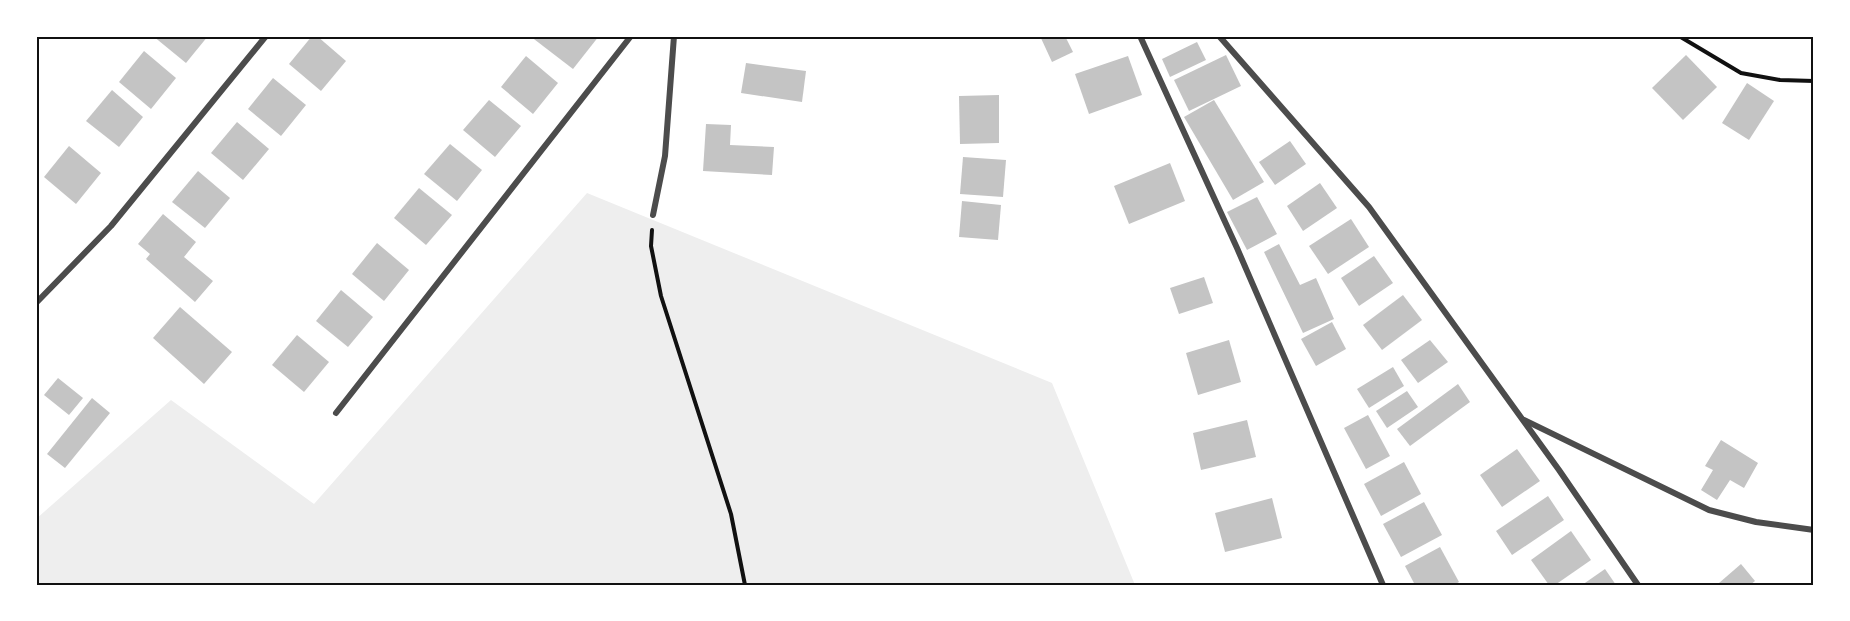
<svg xmlns="http://www.w3.org/2000/svg" width="1850" height="621" font-family="Commissioner,sans-serif">
<style>
.green{fill:#eee}
.building{fill:#c4c4c4}
.lines{fill:none;stroke-linecap:round;stroke-linejoin:round}
.path{stroke:#111;stroke-width:4}
.minor{stroke:#4c4c4c;stroke-width:6}
.neatline{fill:none;stroke:#111;stroke-width:2}
</style>
<rect width="100%" height="100%" fill="#fff"/>
<polygon class="green" points="587,193 1052,383 1135,585 36,585 36,519 171,400 314,504"/>
<g class="building">
<polygon points="153,36 208,36 186,63"/>
<polygon points="312,36 317,36 346,61 321,91 289,64"/>
<polygon points="530,36 599,36 573,69"/>
<polygon points="1040,36 1065,36 1073,52 1052,62"/>
<polygon points="1197,42 1206,60 1170,77 1162,59"/>
<polygon points="144,51 176,78 151,109 119,82"/>
<polygon points="1226,55 1241,86 1189,111 1174,80"/>
<polygon points="1686,55 1717,87 1683,120 1652,88"/>
<polygon points="526,56 558,83 533,114 501,87"/>
<polygon points="1128,56 1142,95 1089,114 1075,74"/>
<polygon points="746,63 806,71 802,102 741,93"/>
<polygon points="273,78 306,105 281,136 248,109"/>
<polygon points="1747,83 1774,101 1749,140 1722,123"/>
<polygon points="112,90 143,117 119,147 86,121"/>
<polygon points="999,95 999,143 960,144 959,96"/>
<polygon points="489,100 521,126 495,157 463,130"/>
<polygon points="1214,100 1264,182 1233,200 1184,117"/>
<polygon points="237,122 269,149 243,180 211,153"/>
<polygon points="706,124 731,125 730,145 774,147 772,175 703,171"/>
<polygon points="1290,141 1306,164 1275,185 1259,162"/>
<polygon points="450,144 482,170 457,201 424,174"/>
<polygon points="69,146 101,173 76,204 44,177"/>
<polygon points="963,157 1006,160 1003,197 960,194"/>
<polygon points="1170,163 1185,201 1129,224 1114,186"/>
<polygon points="198,171 230,198 205,228 172,202"/>
<polygon points="1320,183 1337,208 1303,231 1287,206"/>
<polygon points="419,188 452,215 426,245 394,218"/>
<polygon points="1257,197 1277,234 1247,250 1227,212"/>
<polygon points="962,201 1001,205 998,240 959,237"/>
<polygon points="163,214 196,242 184,257 213,281 195,302 146,259 150,254 138,244"/>
<polygon points="1351,219 1369,247 1328,274 1309,246"/>
<polygon points="377,243 409,270 384,301 352,274"/>
<polygon points="1279,244 1300,285 1316,278 1334,319 1303,333 1264,252"/>
<polygon points="1374,256 1393,283 1359,306 1341,278"/>
<polygon points="1204,277 1213,303 1179,314 1170,288"/>
<polygon points="341,290 373,317 348,347 316,321"/>
<polygon points="1403,295 1422,320 1382,350 1363,325"/>
<polygon points="180,307 232,352 204,384 153,338"/>
<polygon points="1332,322 1346,349 1316,366 1301,339"/>
<polygon points="297,335 329,362 304,392 272,365"/>
<polygon points="1229,340 1241,382 1198,395 1186,353"/>
<polygon points="1430,340 1448,362 1418,383 1401,360"/>
<polygon points="1393,367 1404,386 1369,408 1357,389"/>
<polygon points="58,378 83,398 69,415 44,395"/>
<polygon points="1458,384 1470,402 1410,446 1397,429"/>
<polygon points="1407,391 1418,407 1387,428 1376,411"/>
<polygon points="92,398 110,413 65,468 47,454"/>
<polygon points="1368,415 1390,456 1366,469 1344,428"/>
<polygon points="1247,420 1256,457 1201,470 1193,433"/>
<polygon points="1721,440 1758,463 1744,488 1730,480 1717,500 1701,490 1713,470 1705,466"/>
<polygon points="1517,449 1540,481 1502,507 1480,475"/>
<polygon points="1404,462 1421,494 1381,516 1364,484"/>
<polygon points="1548,496 1564,520 1512,555 1496,531"/>
<polygon points="1272,498 1282,538 1225,552 1215,513"/>
<polygon points="1424,502 1442,535 1401,557 1383,524"/>
<polygon points="1571,531 1591,560 1555,585 1549,585 1531,560"/>
<polygon points="1440,547 1459,582 1454,585 1415,585 1405,566"/>
<polygon points="1741,564 1755,581 1750,585 1721,585 1719,583"/>
<polygon points="1605,569 1616,585 1582,585"/>
</g>
<g class="lines">
<g class="path">
<polyline points="1679,36 1741,73 1780,80 1814,81"/>
<polyline points="652,230 651,246 661,296 731,514 745,585"/>
</g>
<g class="minor">
<polyline points="1140,36 1237,248 1383,585"/>
<polyline points="1219,36 1369,207 1559,470 1638,585"/>
<polyline points="653,215 665,156 674,36"/>
<polyline points="36,303 111,226 266,36"/>
<polyline points="336,413 631,36"/>
<polyline points="1524,420 1709,510 1756,522 1814,530"/>
</g>
</g>
<rect width="1850" height="621" fill="none" stroke="#ffffff" stroke-width="75"/>
<rect x="38" y="38" width="1774" height="546" class="neatline"/>
</svg>
